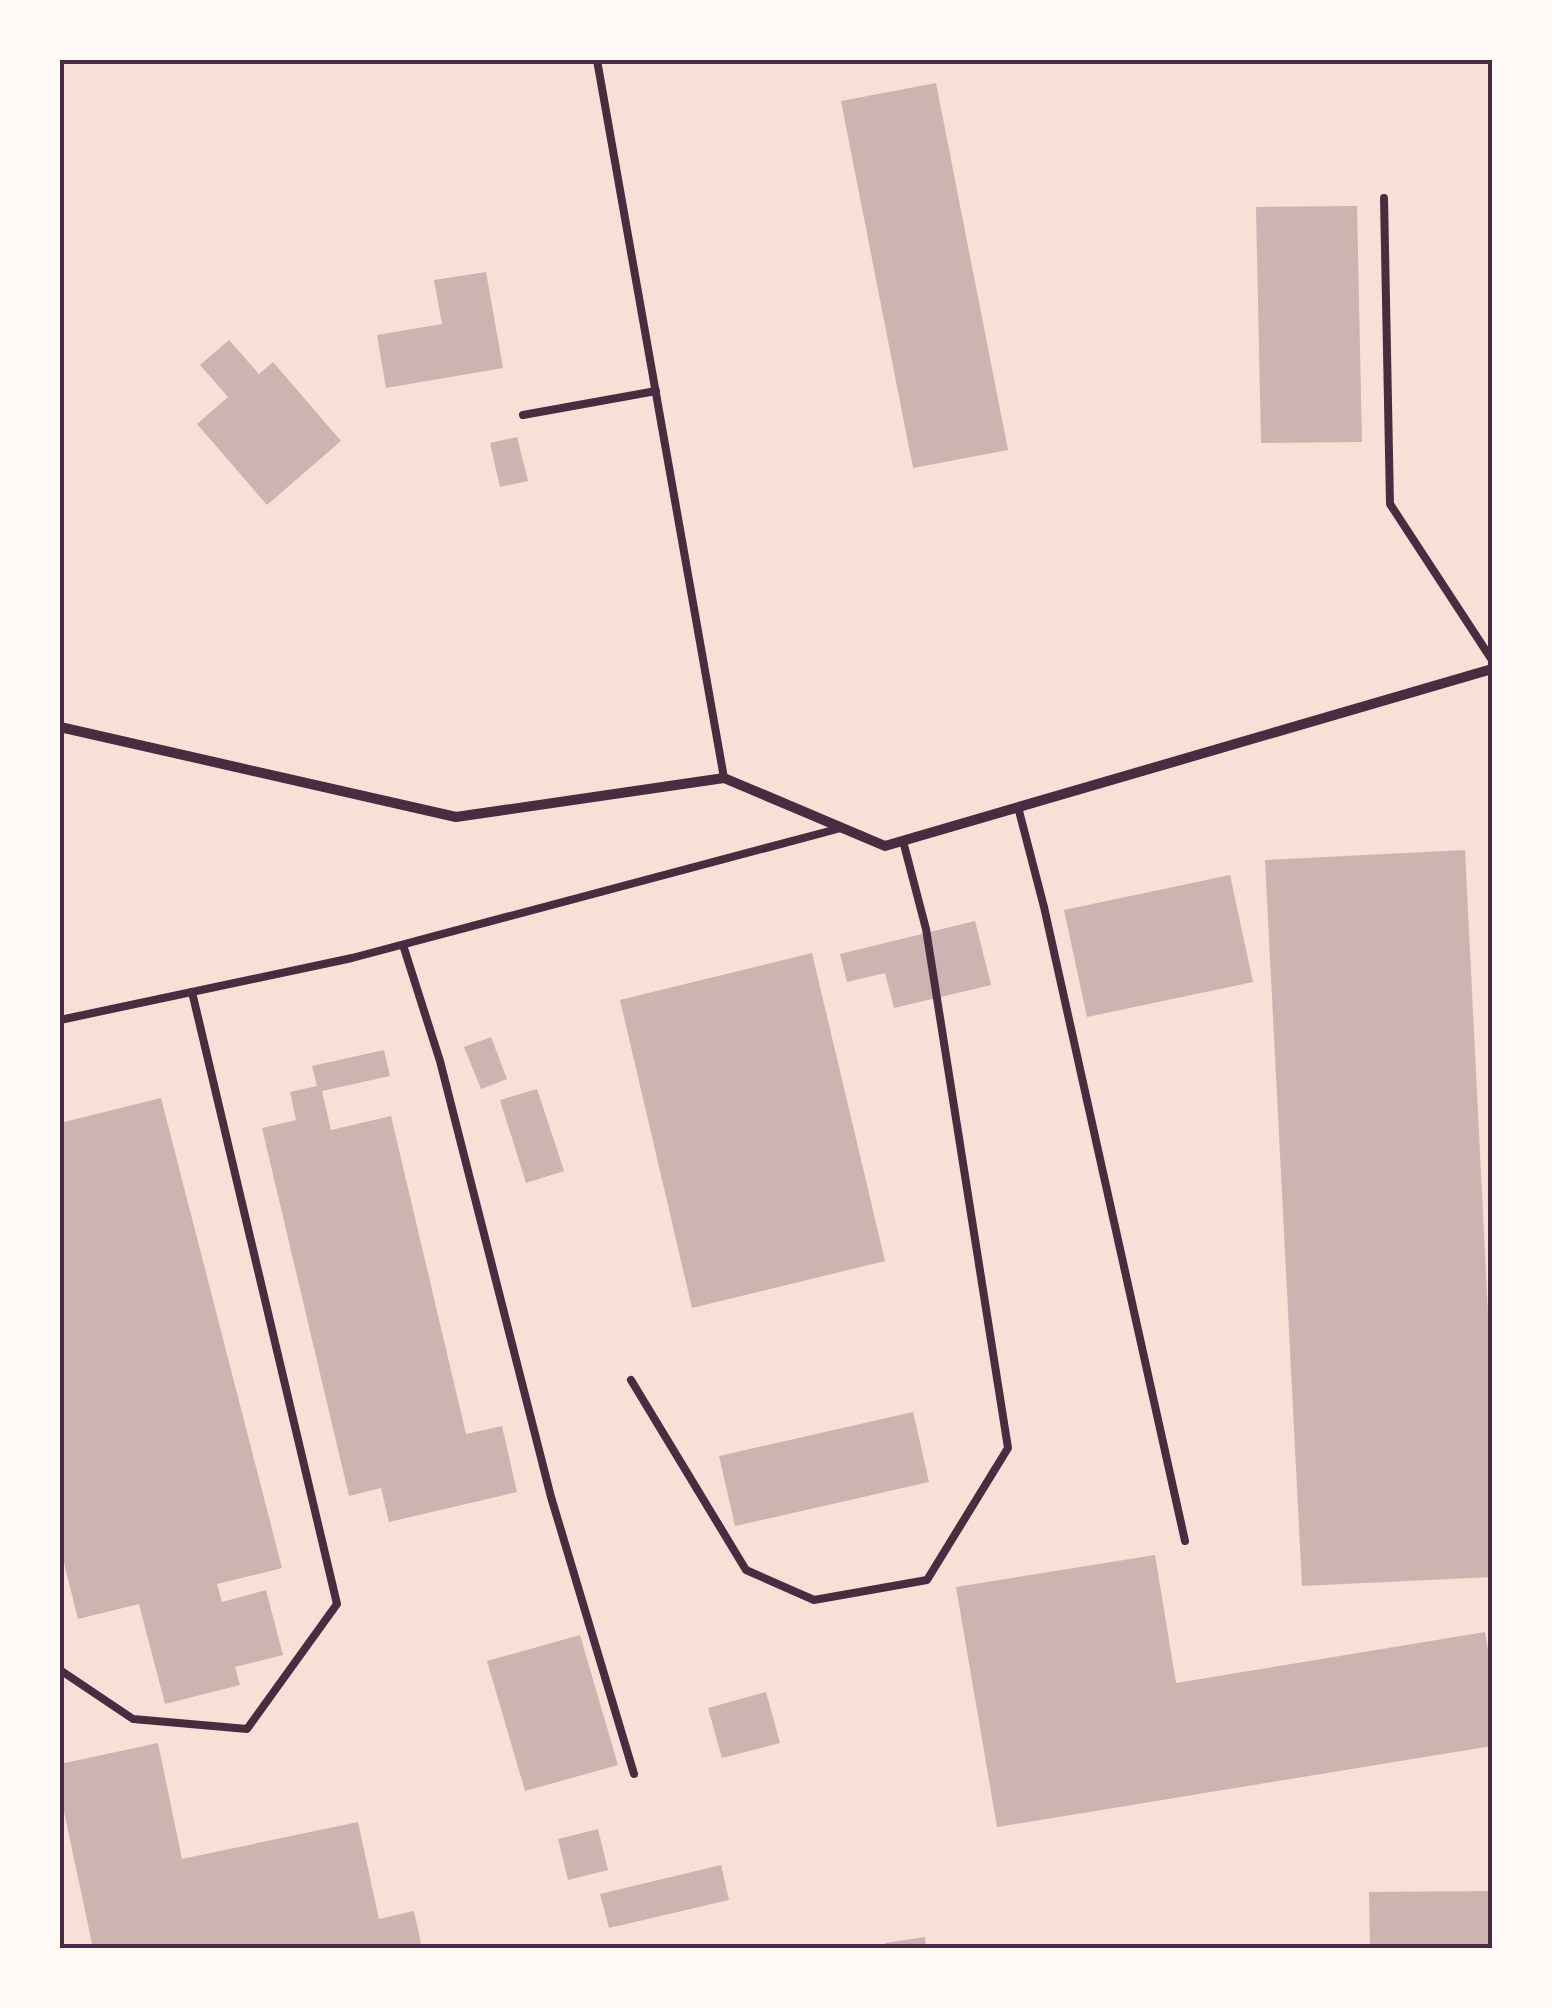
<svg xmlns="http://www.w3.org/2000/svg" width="1552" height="2008" font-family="'Alegreya Sans',sans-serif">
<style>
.building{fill:#ccb4b1}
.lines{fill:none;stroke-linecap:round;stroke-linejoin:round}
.service{stroke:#4a2c40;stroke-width:8}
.minor{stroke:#4a2c40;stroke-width:10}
.neatline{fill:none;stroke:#4a2c40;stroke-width:4}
</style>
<rect width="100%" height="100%" fill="#f7e1d7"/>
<g class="building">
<polygon points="936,83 1008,450 913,468 841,101"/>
<polygon points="1357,206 1362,442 1261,443 1256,207"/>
<polygon points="486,272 503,368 386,388 377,335 442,324 434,280"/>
<polygon points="229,340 259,374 273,362 341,441 267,505 197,424 228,397 200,365"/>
<polygon points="517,437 528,481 500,487 490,443"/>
<polygon points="1465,850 1492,1395 1492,1577 1302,1586 1265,860"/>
<polygon points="1230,875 1253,982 1087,1017 1064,910"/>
<polygon points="975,921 991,985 894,1008 885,973 847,982 840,954"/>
<polygon points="812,953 885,1261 692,1308 620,1000"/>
<polygon points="491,1037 507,1079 481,1089 464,1047"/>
<polygon points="384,1050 390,1076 322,1091 331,1130 391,1116 466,1434 502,1426 517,1492 389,1522 381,1488 349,1496 262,1128 296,1120 290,1092 317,1086 312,1066"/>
<polygon points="537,1089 564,1171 526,1183 500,1100"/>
<polygon points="161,1098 282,1568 217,1584 222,1602 266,1590 283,1655 235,1667 240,1685 165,1704 139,1604 78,1619 60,1547 60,1123"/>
<polygon points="913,1412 929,1482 735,1526 719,1456"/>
<polygon points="1155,1555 1176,1683 1485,1632 1492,1674 1492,1746 997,1827 956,1587"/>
<polygon points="580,1635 618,1765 525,1791 487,1661"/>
<polygon points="766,1692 780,1743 722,1758 708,1708"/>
<polygon points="158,1743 182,1859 358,1822 379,1919 414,1911 422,1948 93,1948 60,1793 60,1764"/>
<polygon points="598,1829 608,1870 568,1880 558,1839"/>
<polygon points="721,1865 729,1900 609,1928 600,1894"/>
<polygon points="1492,1891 1492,1948 1370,1948 1369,1892"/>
<polygon points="925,1937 926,1948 886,1948 885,1943"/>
</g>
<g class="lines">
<g class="service">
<polyline points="597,60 724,778"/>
<polyline points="1384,198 1390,504 1492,660"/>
<polyline points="523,415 656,391"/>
<polyline points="1018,807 1044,907 1185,1541"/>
<polyline points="403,945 440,1061 551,1497 634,1774"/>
<polyline points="60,1020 352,958 841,828"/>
<polyline points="631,1380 746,1570 814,1600 927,1580 1008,1448 926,929 903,841"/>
<polyline points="60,1670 133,1719 247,1729 337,1604 192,992"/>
</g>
<polyline class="minor" points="60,727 456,817 724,778 885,846 1492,669"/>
</g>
<rect width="1552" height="2008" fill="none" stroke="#fffaf5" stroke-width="125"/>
<rect x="62" y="62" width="1428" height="1884" class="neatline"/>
</svg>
